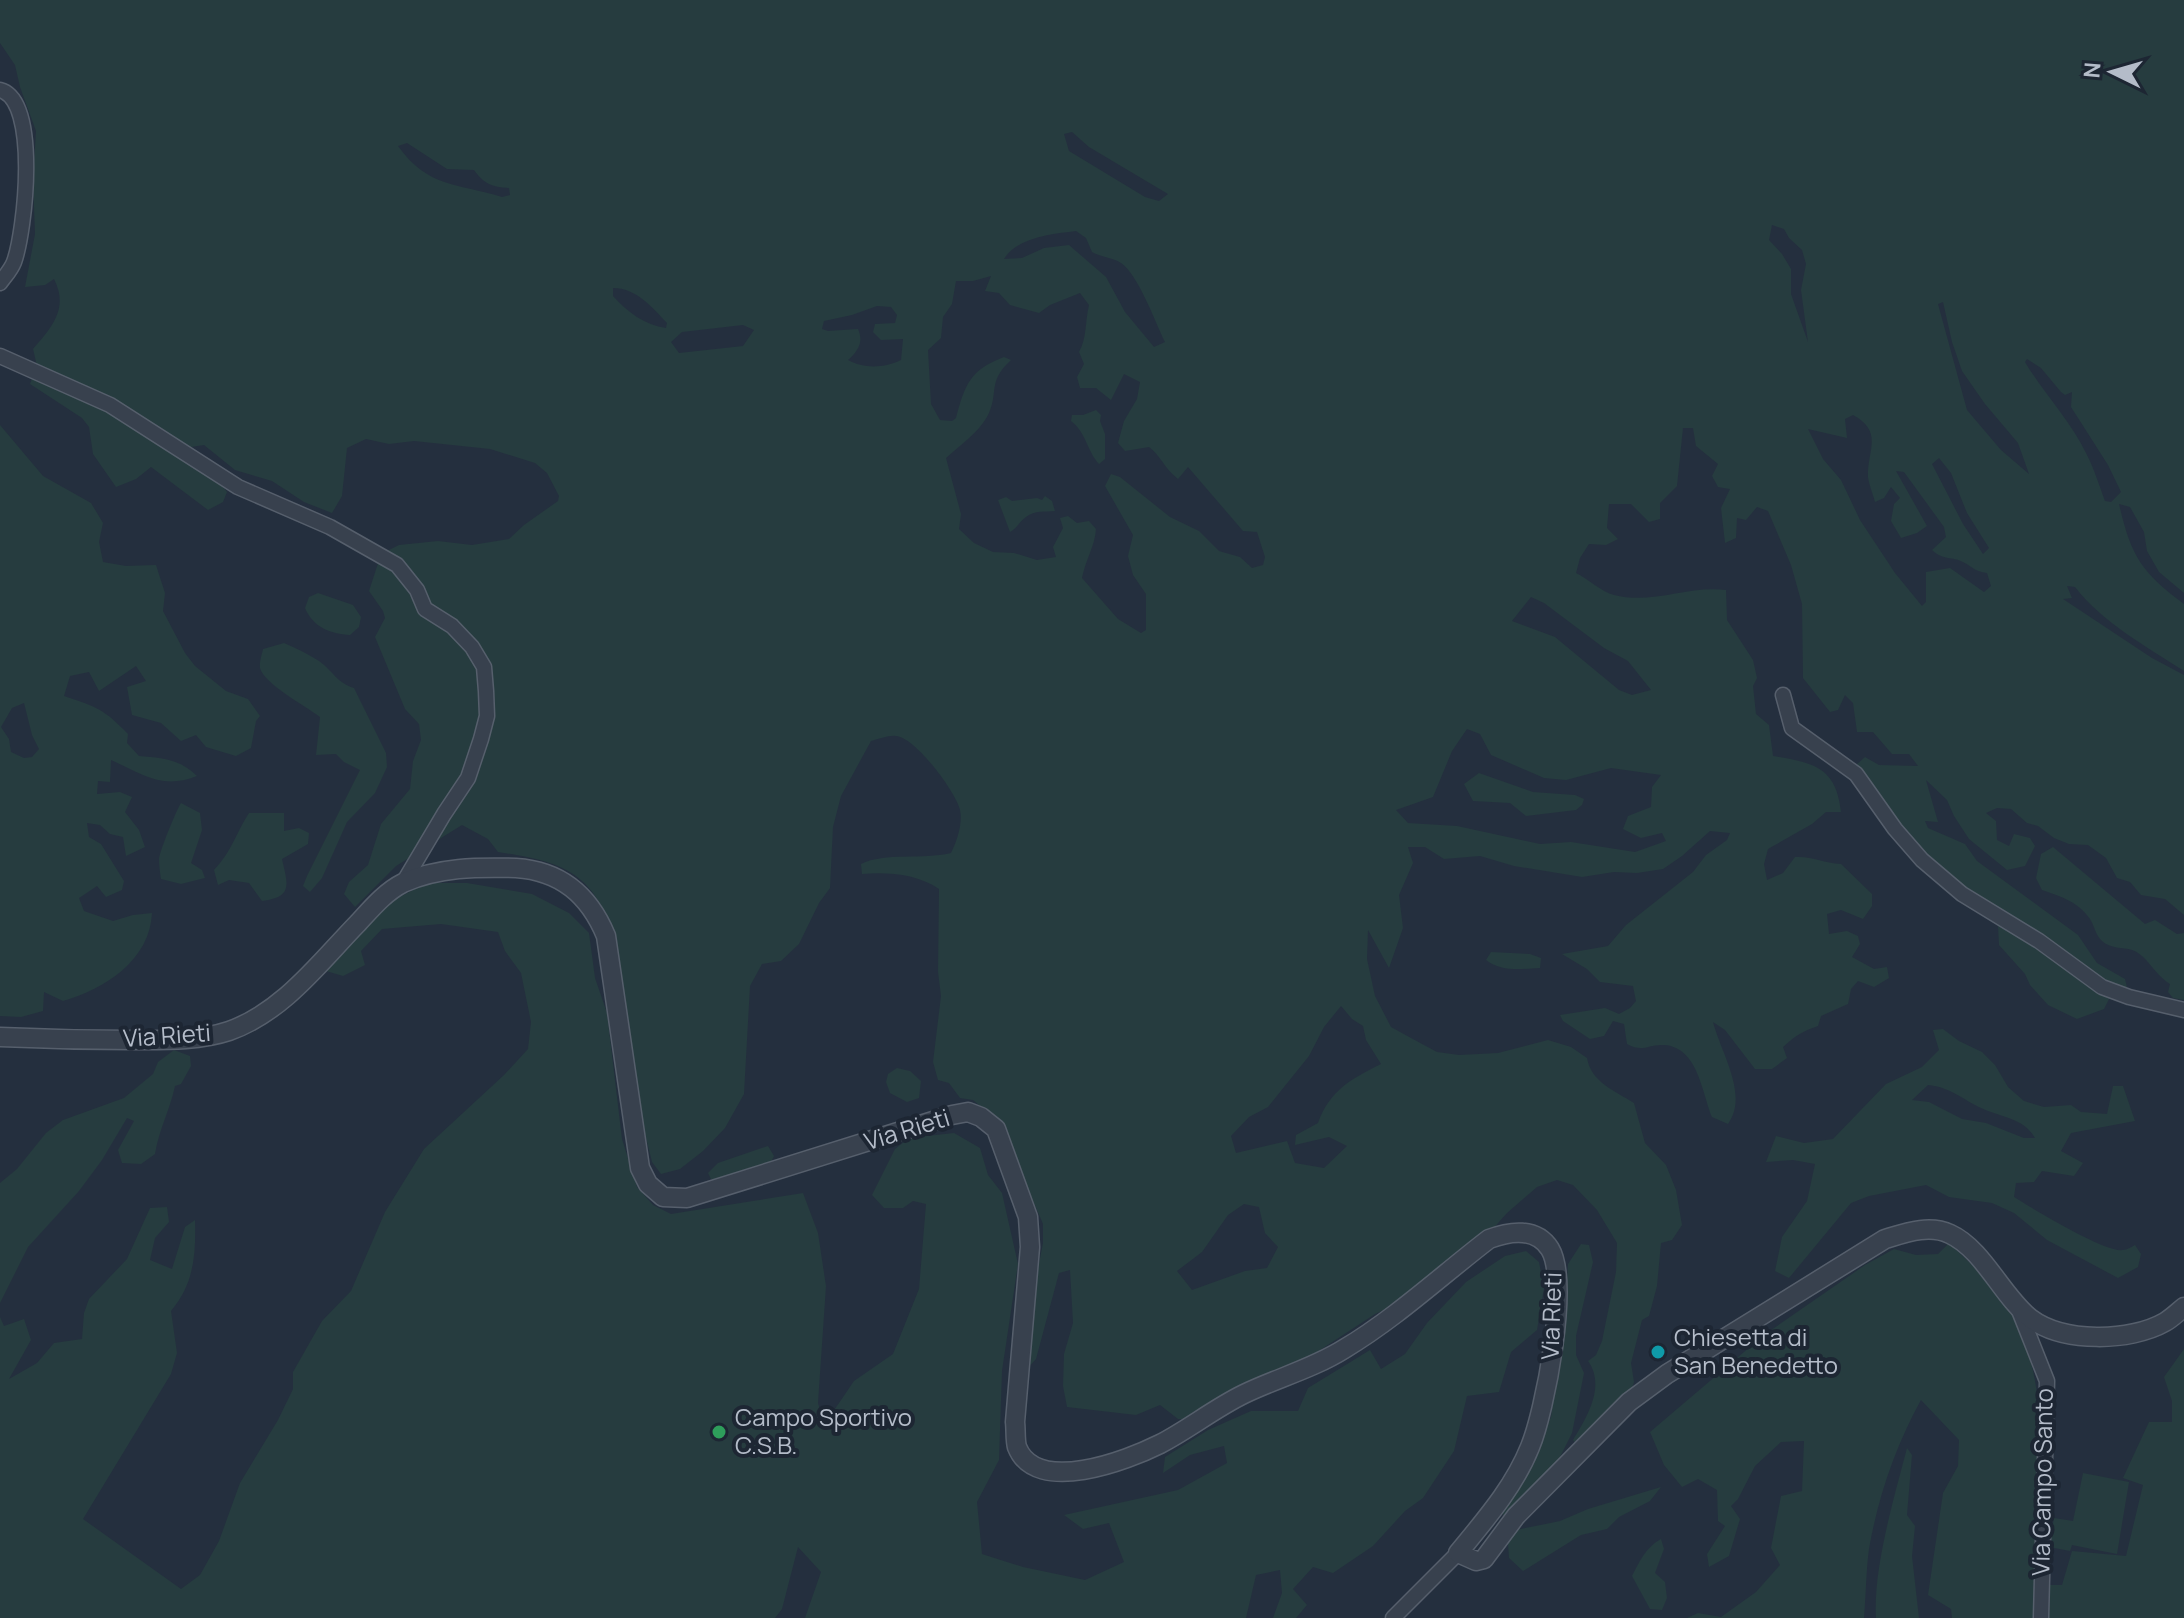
<svg xmlns="http://www.w3.org/2000/svg" width="2184" height="1618" font-family="Manrope,sans-serif">
<style>
.green{fill:#263c3f;fill-rule:evenodd}
.lines{fill:none;stroke-linecap:round;stroke-linejoin:round}
.minor-casing{stroke:#565f6c;stroke-width:17}
.tertiary-casing{stroke:#565f6c;stroke-width:21}
.minor{stroke:#38414e;stroke-width:14}
.tertiary{stroke:#38414e;stroke-width:18}
.culture-dot{fill:#0f9aa8;stroke:#1d2633;stroke-width:3}
.leisure-dot{fill:#2e9e5b;stroke:#1d2633;stroke-width:3}
.labels{text-anchor:middle;stroke-width:8;stroke-linejoin:round;paint-order:stroke}
.street-label{font-size:24px;fill:#b4bcc9;stroke:#1d2633}
.poi-label{font-size:24px;fill:#b4bcc9;stroke:#1d2633;text-anchor:start}
</style>
<rect width="100%" height="100%" fill="#242f3e"/>
<g class="green">
<path d="M0 0H2184V593L2159 572 2147 551 2144 532 2130 507 2119 504C2131 556 2141 572 2184 604V671C2147 647 2102 622 2075 587L2067 586 2072 598 2063 599 2152 658 2184 675V915L2165 899 2141 895 2130 882 2117 878 2106 858 2088 845 2069 844 2054 838 2038 826 2027 823 2011 809 1997 808 1986 813 1996 821 1997 840 2009 846 2014 834 2030 838 2035 846 2025 866 2007 870 1969 839 1954 816 1947 800 1926 780 1938 822 1925 821 1928 828 1965 844 1977 861 2078 935 2097 963 2125 979 2127 987 2112 993 2104 1009 2077 1019 2048 1005 2030 985 2025 974 1999 945 1998 926 1977 902 1931 868 1904 852 1871 795 1861 785 1856 765 1865 757 1879 765 1918 766 1909 754H1892L1873 732H1857L1853 703 1845 695 1838 710 1830 712 1803 678 1802 604 1791 565 1768 511 1757 507 1746 520 1737 518 1736 538 1725 543 1721 508 1730 489 1718 487 1712 476 1718 464 1696 446 1693 428H1683L1677 486 1660 503V519L1649 522 1631 504H1609L1607 528 1618 539 1606 545 1589 544 1580 558 1576 573C1588 579 1602 592 1614 595 1652 605 1689 585 1726 590L1727 620 1753 660 1757 678 1753 686 1756 714 1769 725 1773 756C1813 763 1836 766 1841 812H1826L1812 824 1768 849 1764 864 1767 880 1783 873 1795 857C1813 856 1823 863 1841 864L1872 894V906L1863 919 1841 910 1827 914 1829 934 1847 931 1858 936 1860 944 1852 957 1874 969 1887 967 1889 978 1874 987 1858 981 1851 989 1848 1004 1821 1016 1818 1026C1803 1031 1795 1036 1783 1047L1787 1058 1772 1069H1755L1725 1030 1713 1022C1721 1053 1749 1095 1728 1124L1712 1117C1702 1093 1698 1047 1664 1045 1647 1044 1644 1053 1627 1044L1624 1024 1613 1021 1604 1036 1590 1039 1563 1021 1560 1015 1605 1008 1619 1014 1630 1008 1636 1001 1633 986 1600 982 1587 969 1562 954 1608 946 1626 925 1693 872 1706 855 1727 840 1730 833 1710 831 1682 856 1663 869 1637 873 1614 872 1582 877 1514 866 1480 856 1444 859 1425 847H1408L1413 863 1399 895 1403 928 1389 968 1368 930 1367 959 1375 996 1391 1027 1411 1038 1437 1052 1459 1055 1498 1053 1548 1040 1571 1047 1587 1058C1591 1082 1615 1091 1634 1103L1645 1143 1666 1165 1676 1190 1682 1225 1672 1240 1661 1243 1657 1286 1649 1316 1642 1320 1631 1363 1634 1382 1629 1397 1577 1445 1573 1440C1587 1417 1606 1386 1588 1361L1596 1355 1602 1341 1616 1272 1617 1243 1597 1210 1573 1185 1557 1180 1537 1187 1507 1213 1490 1232 1393 1306 1375 1314 1314 1354 1263 1380 1198 1419H1178L1160 1405 1136 1415 1067 1407 1063 1386 1064 1354 1073 1323 1070 1270 1059 1273 1036 1359 1028 1368 1036 1279 1043 1243V1224L1008 1143 1004 1126 973 1100 960 1098 949 1083 938 1080 933 1062 941 996 938 972 939 889C917 874 888 872 862 874L861 864C885 852 922 860 951 853 957 841 963 823 960 810 956 792 915 737 896 736 889 735 879 739 871 741L841 796 833 827 830 888 819 903 799 944 781 961 762 964 750 986 744 1094 725 1128 703 1151 680 1169 661 1174 652 1162 641 1118 612 934C594 870 557 861 498 852L488 839 462 825 396 866 355 907 344 894 349 882 368 865 381 824 410 789 413 761 421 740 419 724 405 709 375 637 385 618 383 611 369 591 381 554 399 545 438 541 472 545 509 539 524 525 558 501 559 496 547 473 535 463 490 449 414 441 389 444 366 439 347 448 342 496 332 513 304 502 272 481 235 470 204 445 191 447 227 492 223 502 208 510 151 467 136 479 116 487 93 454 89 427 82 418 30 384 37 366 33 349C52 327 69 308 54 279L45 285 25 287 35 234 33 180 36 131 20 87 15 65 0 43ZM1072 132 1089 147 1168 194 1159 201 1145 197 1069 151 1064 134ZM407 143 447 169 474 170C484 184 492 187 509 188L510 195 502 197C457 183 428 188 398 146ZM1772 225 1784 229 1789 238 1802 250 1806 264 1801 290 1808 342 1791 294V269L1782 254 1769 240ZM1076 231 1086 238 1092 252C1101 257 1114 258 1121 263 1138 274 1155 322 1165 342L1154 347 1125 312 1106 277 1069 245 1044 248 1022 258 1004 259C1017 237 1053 234 1076 231ZM991 276 985 291 999 293 1010 305 1039 313 1050 305 1080 293 1089 305C1085 321 1087 338 1079 352L1084 364 1077 377 1080 388H1096L1111 400 1124 374 1140 382 1137 399 1124 421 1118 443 1125 451 1149 447C1161 456 1164 468 1178 479L1188 467 1243 531 1257 532 1265 557 1263 565 1252 568 1240 557 1219 551 1199 531 1170 517 1120 477 1111 474 1105 486 1133 535 1128 556 1133 575 1146 594V630L1141 633 1118 619 1082 578C1085 561 1095 546 1096 529L1089 521 1077 523 1068 516 1060 518 1063 528 1053 547 1056 557 1037 560 1014 553 993 552 974 543 959 529 961 514 946 458C959 446 978 433 987 417 1000 393 986 383 1011 360L1004 357C970 370 965 384 956 418L952 421 940 420 931 404 928 350 941 338 943 317 952 304 956 281H973ZM613 288C636 288 652 307 667 323L666 328C645 325 627 312 613 296ZM1943 302 1952 342 1962 371 1985 404 2018 443 2029 474 2001 450 1967 410 1938 304ZM877 306 891 307 897 315 895 323 875 324 873 332 881 340 903 339 901 360C885 368 864 369 848 360 858 351 864 342 858 329L828 331 822 329 824 321 852 315ZM743 325 754 330 743 346 679 353 671 342 682 332ZM2027 359 2041 368 2061 392 2065 395 2072 392 2071 407 2108 465 2121 492 2111 502 2105 501C2099 485 2094 468 2086 453 2070 420 2044 394 2025 362ZM1853 415C1884 432 1867 450 1868 477 1869 485 1873 494 1875 502L1884 498 1891 487 1900 498 1894 504 1891 521 1901 538 1917 533 1927 526 1896 471 1904 472 1944 527 1946 537 1932 550C1944 561 1952 556 1963 562 1974 568 1974 571 1987 573L1991 586 1984 592 1950 568 1926 572V602L1922 606 1895 573 1860 520 1841 480 1823 459 1808 429 1847 438 1845 419ZM1939 458 1951 473 1967 513 1989 548 1983 554 1963 524 1932 464ZM1531 597 1544 603 1604 648 1628 661 1651 690 1632 695 1619 690 1555 637 1512 621ZM1467 729 1480 734 1491 755 1544 778 1566 780 1611 768 1661 775 1652 787 1651 807 1628 816 1623 829 1641 838 1662 833 1666 841 1635 852 1571 842 1540 844 1457 826 1408 823 1396 810 1433 797 1452 751ZM1341 1006 1352 1019 1363 1026 1366 1040 1381 1064C1351 1079 1330 1090 1318 1123L1296 1135 1295 1145 1329 1137 1347 1146 1324 1168 1295 1163 1287 1141 1236 1153 1231 1136 1249 1117 1268 1107 1309 1056 1324 1027ZM1244 1204 1259 1207 1265 1233 1278 1247 1267 1268 1245 1271 1192 1290 1177 1271 1202 1252 1228 1215Z"/>
<path d="M1096 410 1101 415 1100 421 1105 434V459L1099 464C1087 451 1086 432 1071 421L1072 415H1083Z"/>
<path d="M0 425 43 476 91 503 103 523 99 542 103 562 126 566 156 565 165 593 163 611 185 653 195 666 226 691 248 699 260 716 256 721 251 748 236 756 206 747 196 735 181 741 161 723 132 715 127 687 146 681 136 666 99 691 89 672 70 676 64 696C97 707 104 709 128 734L127 743 139 756C162 758 180 759 197 776 162 790 142 774 111 760L110 782 98 781 97 794 120 792 132 797 125 812 139 830 145 847 126 856 123 837 110 834 100 825 87 823 89 837 101 844 124 881 122 890 106 897 97 886 79 898 84 911 113 921 133 915 152 913C150 960 105 989 63 1001L44 992 43 1011 21 1017 0 1016ZM24 703 32 735 39 749 32 757 24 758 11 752 9 739 1 727 12 708Z"/>
<path d="M1045 496 1052 501 1055 511C1045 512 1035 510 1026 517 1019 522 1017 528 1010 532L998 500 1006 497 1012 501 1037 498 1042 500Z"/>
<path d="M318 593 353 605 361 617 359 627 350 635C330 634 313 627 305 608L309 597Z"/>
<path d="M284 643C296 648 308 654 319 661 333 671 337 683 354 688L386 753 387 767 375 793 347 822 322 878 310 892 303 886 307 876 360 770 344 762 336 754 316 755 320 717C306 706 264 684 260 668 259 663 262 654 263 649Z"/>
<polygon points="1479,773 1533,792 1575,795 1584,799 1582,805 1576,810 1526,816 1510,803 1473,801 1464,784"/>
<path d="M181 803 200 813 202 830 191 863 202 870 205 878 181 884 161 879C160 873 159 865 159 859 160 850 176 811 181 803Z"/>
<path d="M249 813H284V831L299 828 309 833 308 844 282 859C288 885 293 897 262 901L249 883 229 880 218 885 214 870C232 851 235 835 249 813Z"/>
<path d="M2053 847 2145 924 2155 920 2177 934 2184 933V1000L2173 998 2168 992 2170 984C2154 974 2147 955 2132 950 2123 947 2110 949 2102 941 2096 936 2094 925 2090 919 2077 901 2062 897 2042 890L2036 878 2041 854Z"/>
<path d="M427 883H467L532 894 569 913 589 933 595 978 607 1013 622 1139 637 1187 653 1205 671 1214 803 1193 818 1233 826 1286 818 1403 824 1425 854 1381 893 1354 919 1289 926 1204 913 1201 903 1208H884L872 1195 895 1149 909 1138 954 1133 980 1148 988 1175 1002 1193 1018 1264 1002 1371 999 1460 977 1502 982 1554 1023 1567 1085 1580 1124 1562 1109 1523 1083 1529 1064 1515 1178 1490 1227 1463 1224 1446 1190 1455 1163 1473 1165 1457 1208 1430 1251 1411H1298L1308 1388 1370 1350 1381 1369 1405 1354 1427 1323 1466 1282 1505 1256 1526 1251 1539 1262 1544 1288 1537 1330 1511 1352 1499 1392 1467 1396 1454 1451 1423 1498 1405 1511 1373 1546 1333 1573 1313 1567 1293 1589 1307 1605 1296 1618H1273L1282 1593 1280 1570 1256 1575 1246 1618H805L821 1572 798 1547 782 1609 775 1618H0V1317L4 1326 24 1319 31 1340 9 1379 37 1363 54 1343 82 1339 84 1313 89 1299 127 1259 150 1208 167 1207 169 1222 155 1238 150 1260 172 1269 185 1227 195 1220C196 1255 194 1284 171 1311L177 1353 171 1374 83 1519 181 1589 200 1575 219 1541 240 1483 278 1420 293 1389V1372L322 1321 351 1291 385 1212 424 1149 504 1075 528 1049 531 1022 521 973 505 951 498 932 441 924 382 929 361 951 365 965 343 976 326 971 382 906Z"/>
<path d="M1491 952 1530 954 1541 958 1540 968C1521 969 1501 972 1486 960Z"/>
<path d="M1943 1029 1959 1041 1982 1052 1995 1065 2008 1087 2024 1101 2044 1107 2071 1105 2081 1112 2107 1114 2113 1086H2123L2135 1121 2071 1133 2061 1151 2083 1163 2074 1176 2042 1171 2034 1182 2016 1183 2014 1197C2032 1208 2105 1253 2123 1250 2127 1250 2131 1247 2135 1245L2141 1254 2138 1267 2118 1278 2047 1240 2014 1213 1992 1203 1949 1197 1926 1185 1869 1196 1851 1203 1789 1278 1775 1271 1782 1237 1807 1201 1815 1164 1793 1160 1766 1162 1776 1136 1804 1143 1833 1139 1886 1084 1922 1067 1939 1050 1933 1030ZM1928 1085C1950 1087 1962 1099 1981 1108 2000 1117 2024 1118 2035 1138H2024L1986 1123 1962 1119 1929 1102 1912 1100Z"/>
<path d="M174 1050 190 1056 191 1066 181 1084 175 1086C170 1110 159 1129 155 1154L141 1164 122 1163 118 1150 134 1121 127 1118 102 1160 79 1191 28 1247 0 1303V1183L17 1169 46 1133 63 1120 124 1098 153 1074 158 1062Z"/>
<polygon points="897,1068 910,1071 921,1081 919,1098 907,1102 890,1093 886,1082 888,1074"/>
<polygon points="768,1146 774,1156 769,1166 722,1180 711,1179 708,1173 718,1163"/>
<path d="M1949 1243C1968 1262 1999 1287 2012 1311 2054 1390 2039 1498 2037 1585H2062L2072 1551 2126 1556 2143 1485 2123 1478 2149 1422H2172V1401L2164 1377 2184 1349V1618H1952L1951 1609 1928 1595 1943 1493 1958 1466 1959 1440 1921 1400C1896 1445 1878 1497 1869 1549 1866 1571 1866 1595 1864 1618H1687L1698 1613 1721 1617 1756 1592 1780 1565 1771 1548 1781 1496 1802 1491 1804 1441 1781 1442 1755 1466 1738 1499 1731 1506 1740 1519 1729 1556 1709 1567 1707 1554 1725 1526 1718 1521 1717 1490 1698 1479 1682 1487 1664 1465 1650 1432 1764 1335 1865 1265 1894 1249 1916 1255 1938 1254Z"/>
<polygon points="1581,1244 1589,1245 1593,1262 1576,1336 1576,1355 1584,1373 1572,1433 1560,1457 1511,1515 1503,1515 1502,1506 1521,1480 1551,1417 1565,1315 1568,1264"/>
<path d="M1907 1448 1912 1455 1907 1515 1915 1526 1912 1556 1919 1618H1876C1873 1568 1894 1498 1907 1448Z"/>
<polygon points="2083,1473 2129,1482 2117,1554 2072,1545 2070,1551 2049,1547 2054,1518 2073,1521"/>
<polygon points="1661,1487 1650,1501 1619,1517 1607,1529 1581,1535 1523,1571 1509,1558 1508,1544 1511,1531 1560,1521 1588,1509"/>
<path d="M1661 1539 1664 1549 1655 1573 1665 1582 1667 1598 1662 1610 1650 1609 1632 1576C1639 1562 1646 1547 1661 1539Z"/>
</g>
<g class="lines">
<g class="minor-casing">
<g id="minor">
<path d="M0 90C40 100 25 232 14 262 11 270 5 276 0 283"/>
<polyline points="0,356 110,405 238,487 330,527 397,565 417,590 425,609 452,626 472,647 484,667 486,691 487,716 481,739 468,778 444,814 403,883"/>
<polyline points="1783,695 1792,728 1856,774 1895,829 1922,860 1962,894 2039,941 2102,987 2129,997 2184,1010"/>
<polyline points="2018,1308 2047,1381 2041,1618"/>
<polyline points="1393,1618 1458,1553"/>
</g>
</g>
<g class="tertiary-casing">
<path id="tertiary" d="M0 1037C44 1039 89 1040 133 1040 165 1040 199 1041 229 1031 283 1012 320 962 358 923 371 909 385 892 403 883 439 867 477 867 516 868 561 871 589 895 606 936L640 1168 648 1184 663 1197 687 1198 952 1115 968 1112 981 1117 996 1129 1028 1217 1030 1247 1015 1422C1016 1430 1015 1440 1017 1447 1036 1496 1128 1460 1160 1444 1189 1429 1215 1408 1244 1394 1277 1378 1312 1369 1344 1349 1396 1318 1442 1275 1489 1239 1510 1231 1536 1227 1550 1249 1570 1282 1545 1411 1530 1447 1514 1487 1485 1520 1458 1553L1476 1561 1484 1559 1516 1516 1629 1402 1667 1374 1885 1239C1905 1233 1929 1224 1950 1234 1983 1249 2002 1296 2030 1318 2063 1343 2130 1342 2165 1322 2172 1318 2178 1312 2184 1307"/>
</g>
<use href="#minor" class="minor"/>
<use href="#tertiary" class="tertiary"/>
</g>
<circle class="culture-dot" cx="1658" cy="1352" r="8"/>
<circle class="leisure-dot" cx="719" cy="1432" r="8"/>
<g class="labels">
<g class="street-label">
<text transform="translate(167 1036) rotate(-4)" y="8">Via Rieti</text>
<text transform="translate(907 1130) rotate(-17)" y="8">Via Rieti</text>
<text transform="translate(1552 1316) rotate(-88)" y="8">Via Rieti</text>
<text transform="translate(2043 1482) rotate(-89)" y="8">Via Campo Santo</text>
</g>
<g class="poi-label">
<text x="1674" y="1346">Chiesetta di<tspan x="1674" dy="28">San Benedetto</tspan></text>
<text x="735" y="1426">Campo Sportivo<tspan x="735" dy="28">C.S.B.</tspan></text>
</g>
</g>
<g transform="translate(2112 72) rotate(275)" stroke="#1d2633" stroke-width="6" paint-order="stroke">
<path d="M0-6L14 30L0 20L-14 30Z" fill="#b4bcc9"/>
<text y="-12" font-size="22" font-weight="bold" text-anchor="middle" fill="#b4bcc9">N</text>
</g>
</svg>
